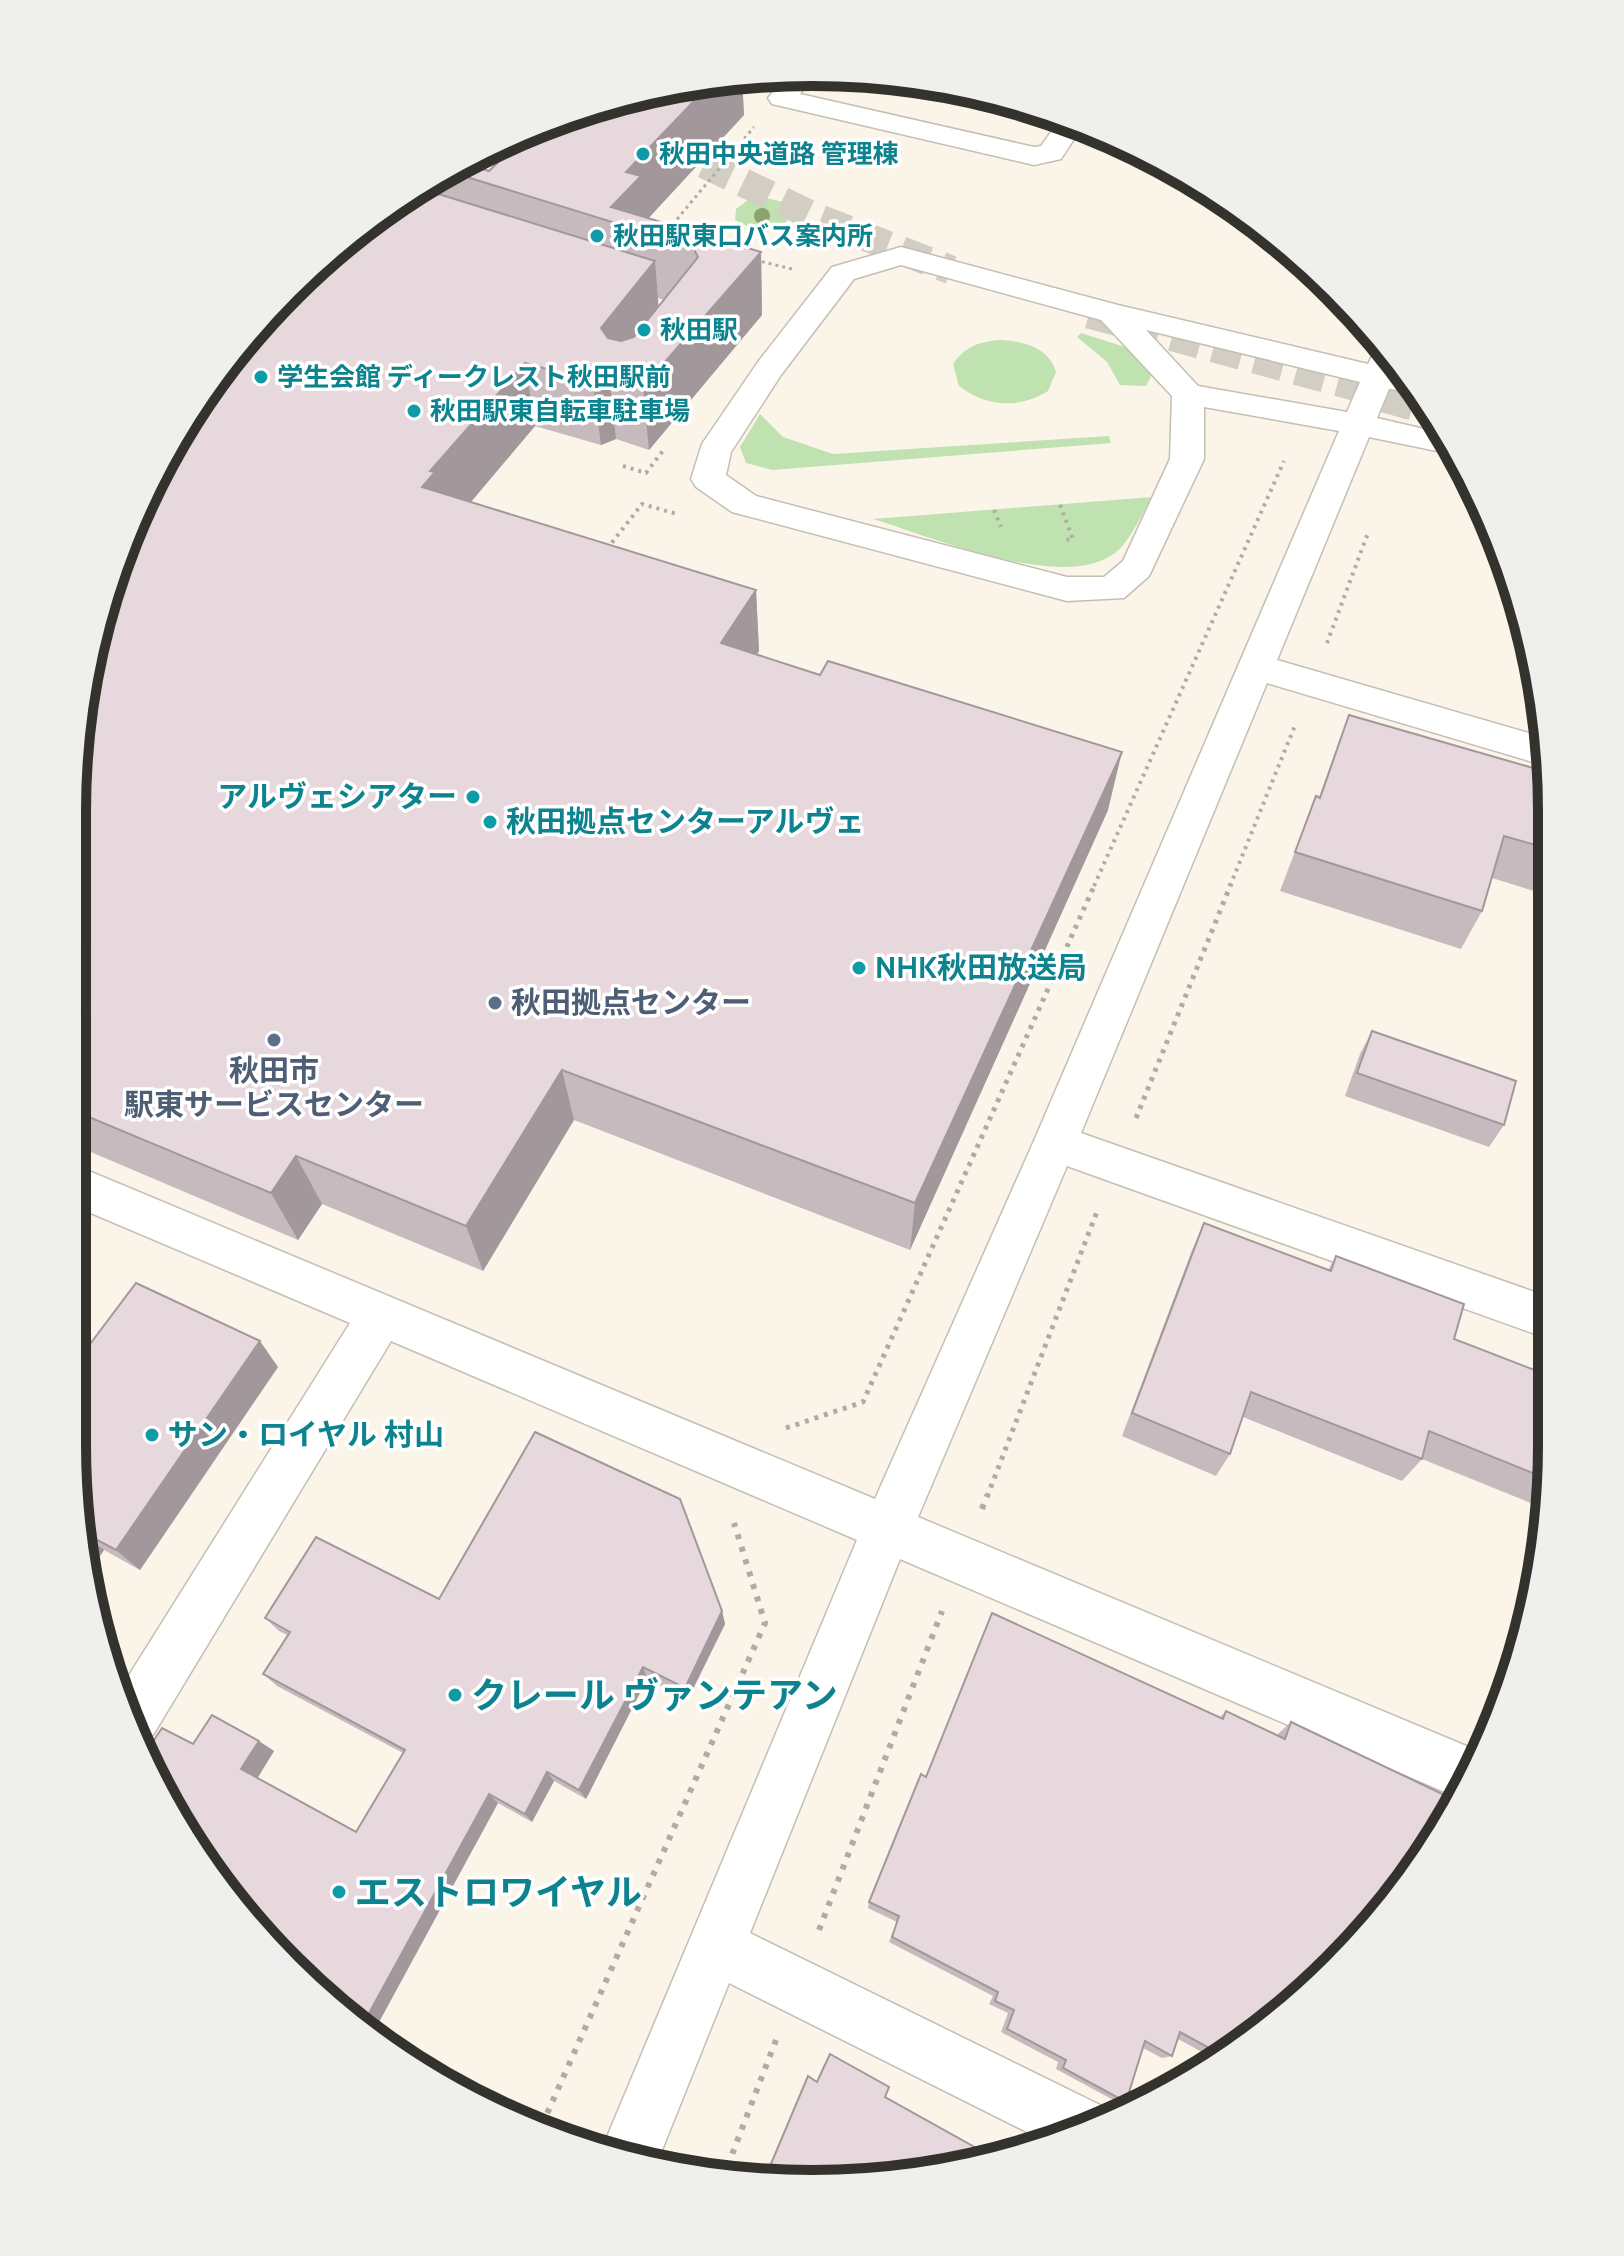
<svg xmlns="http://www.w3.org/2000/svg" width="1624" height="2256" font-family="Cabin,'Noto Sans JP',sans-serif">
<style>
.green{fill:#c0e2b0}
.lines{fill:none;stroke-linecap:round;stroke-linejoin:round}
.highway-tunnel-far1{stroke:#d2cec3;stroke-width:29;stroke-dasharray:29 14;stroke-linecap:butt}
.highway-tunnel{stroke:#d2cec3;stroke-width:36;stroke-dasharray:36 18;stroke-linecap:butt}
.minor-casing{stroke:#c4bfb3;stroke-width:3}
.path-far3{stroke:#b0aca2;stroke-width:3;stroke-dasharray:3 4;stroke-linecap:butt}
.path-far2{stroke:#b0aca2;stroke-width:4;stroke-dasharray:3 5;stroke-linecap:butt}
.path-far1{stroke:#b0aca2;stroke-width:5;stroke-dasharray:4 6;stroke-linecap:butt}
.path{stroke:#b0aca2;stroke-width:6;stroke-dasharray:5 8;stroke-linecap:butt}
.minor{fill:#fff;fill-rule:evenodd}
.tree{fill:#8ba46f}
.wall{fill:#c7babe;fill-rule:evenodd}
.shaded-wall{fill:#a2979b}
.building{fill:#e7d8dd;stroke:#a2979b;stroke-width:2}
.culture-dot{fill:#0f9aa8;stroke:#fff;stroke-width:3}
.service-dot{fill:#5c6f8a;stroke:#fff;stroke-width:3}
.labels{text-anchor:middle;stroke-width:7;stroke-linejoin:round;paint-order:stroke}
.far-culture-label{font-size:26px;font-weight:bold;fill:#0d838f;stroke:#fff;text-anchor:start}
.culture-label{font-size:30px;font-weight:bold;fill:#0d838f;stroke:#fff;text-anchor:start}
.service-label{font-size:30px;font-weight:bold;fill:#4e5e75;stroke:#fff;text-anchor:start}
.near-culture-label{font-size:36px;font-weight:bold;fill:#0d838f;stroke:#fff;text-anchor:start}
.rim{fill:none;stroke:#34322d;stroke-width:10}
</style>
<rect width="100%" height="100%" fill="#faf5e8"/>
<g class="green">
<polygon points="766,198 783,202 792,211 784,226 757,231 735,220 736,209 748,200"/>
<polygon points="1081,333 1131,349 1154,370 1146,386 1120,385 1107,362 1077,337"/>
<path d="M1002 340C1025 342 1048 347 1056 372L1048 391C1019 409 986 407 959 386L953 364C965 346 981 341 1002 340Z"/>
<polygon points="760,414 783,437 833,454 1109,436 1111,443 772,470 746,463 740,447"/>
<path d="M1152 497C1142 513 1130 542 1115 553 1062 593 930 536 873 519Z"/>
</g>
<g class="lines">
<g class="highway-tunnel-far1">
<polyline points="588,108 815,217 951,270"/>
<polyline points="1089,314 1387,395"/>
</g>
<polyline class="highway-tunnel" points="1379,393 1422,405"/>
<g class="minor-casing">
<g id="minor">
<polygon points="813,75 800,94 1034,147 1041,146 1060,119 1082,127 1061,159 1034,165 772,104 768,98 786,76"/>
<path d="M901 247 1118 305 1368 364 1377 346 1382 345 1413 391 1389 389 1377 418 1441 433 1456 455 1369 437 1277 660 1546 738V766L1267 683 1081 1133 1549 1297V1339L1067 1166 918 1517 1483 1753 1459 1798 900 1559 750 1933 1100 2105 1106 2118 1039 2138 729 1983 658 2160 604 2144 857 1540 391 1341 153 1735 144 1739 121 1688 350 1323 72 1205V1164L875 1499 1033 1143 1339 431 1204 407V459L1149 576 1124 598 1067 601 732 512 696 487 691 479 702 444 758 362 832 267ZM901 265 1101 320 1172 396 1170 459 1123 561 1104 577H1067L756 496 726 475 731 452 781 375 854 279ZM1146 330 1360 382 1347 412 1198 386Z"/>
</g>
</g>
<g class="path-far3">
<polyline points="668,230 754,127"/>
<polyline points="755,260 792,269"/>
</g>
<g class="path-far2">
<polyline points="623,466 646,473 665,448"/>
<polyline points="1060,505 1073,539 1063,540"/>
<polyline points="994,510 1001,527"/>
<polyline points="607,549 642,504 677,514"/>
<polyline points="1327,643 1368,533"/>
<polyline points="1094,886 1284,461"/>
<polyline points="1230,886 1296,723"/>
</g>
<g class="path-far1">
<polyline points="1136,1118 1231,884"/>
<polyline points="786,1428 863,1402 1095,884"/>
<polyline points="987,1497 1098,1209"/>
</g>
<g class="path">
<polyline points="982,1509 987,1495"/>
<polyline points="819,1930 942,1611"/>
<polyline points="542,2125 765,1623 734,1523"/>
<polyline points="723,2178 776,2040"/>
</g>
<use href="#minor" class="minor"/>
</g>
<circle class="tree" cx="762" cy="216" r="8"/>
<g class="wall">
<path d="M742 77 744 115 648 218 761 252 762 315 649 450 616 439 601 445 535 426 471 502 756 590 759 651 756 654 1108 810 910 1250 574 1120 483 1271 322 1204 298 1240 72 1144V812L324 255 442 171 461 162 489 171 716 78ZM658 298 664 300 658 307Z"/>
<polygon points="1349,715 1531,767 1546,737 1547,895 1492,878 1482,911 1461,949 1280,891 1316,796 1319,797"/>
<polygon points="1546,715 1546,736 1540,733"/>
<polygon points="1372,1031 1504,1125 1489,1147 1345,1096 1360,1054"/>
<polygon points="1204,1223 1328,1270 1336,1256 1454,1339 1550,1376 1550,1492 1548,1510 1422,1459 1402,1481 1243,1417 1230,1454 1216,1476 1122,1436 1192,1250"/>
<polygon points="278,1367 140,1570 104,1550 89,1572 72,1444"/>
<polygon points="439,1599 722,1611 725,1624 688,1699 647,1679 586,1799 554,1781 532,1822 498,1803 373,2033 193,1744 274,1751 257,1778 356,1832 403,1753 277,1686 263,1674 287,1635 279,1631 265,1618"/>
<polygon points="1226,1711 1277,1735 1291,1722 1300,2001 1213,2058 1178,2039 1172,2056 1162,2058 1143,2048 1126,2102 1117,2102 1056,2069 1058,2062 1001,2032 1008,2013 989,2004 993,1996 889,1942 897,1922 868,1908 869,1902 926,1777 1219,1718"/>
</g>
<g class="shaded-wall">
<polygon points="742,77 744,115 645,222 611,207 626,172 716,78"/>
<polygon points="761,252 762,315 649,450 643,387"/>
<polygon points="655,261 660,325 609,376 616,439 601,445 593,382 601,328"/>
<polygon points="525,363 535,426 448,529 422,487 430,471"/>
<polygon points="756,590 759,651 724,704 721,643"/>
<polygon points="1122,752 1108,810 910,1250 915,1203"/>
<polygon points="562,1070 574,1120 483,1271 466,1226"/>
<polygon points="296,1156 322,1204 298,1240 271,1193"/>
<polygon points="260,1341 278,1367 140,1570 116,1550"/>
<polygon points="84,1535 104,1550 89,1572"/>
<polygon points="722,1611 725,1624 688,1699 685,1688"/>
<polygon points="643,1667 647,1679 586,1799 579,1790"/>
<polygon points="259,1741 274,1751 257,1779 241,1769"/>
<polygon points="547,1772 554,1781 532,1822 525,1814"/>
<polygon points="489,1794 498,1803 373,2033 362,2026"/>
</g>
<g class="building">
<polygon points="716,78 626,172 641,176 611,207 761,252 643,387 609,376 593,382 525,363 430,471 435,472 422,487 756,590 721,643 820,675 828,661 1122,752 915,1203 562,1070 466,1226 296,1156 271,1193 72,1110 72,812 86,667 171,442 324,255 419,188 655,261 601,328 608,338 621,341 634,337 698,257 693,247 444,170 461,162 489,171 529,132 575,111"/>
<polygon points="1349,715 1540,770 1546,749 1546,848 1504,836 1482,911 1295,852 1316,796 1320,798"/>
<polygon points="1372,1031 1516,1081 1504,1125 1357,1073"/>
<polygon points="1204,1223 1331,1271 1336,1256 1464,1304 1454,1339 1550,1376 1550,1480 1429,1431 1422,1459 1251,1392 1230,1454 1132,1413"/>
<polygon points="136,1283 260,1341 116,1550 84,1533 72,1444 72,1368"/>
<polygon points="535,1432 680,1499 722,1611 685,1688 643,1667 579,1790 547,1772 525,1814 489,1794 362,2026 324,2001 196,1855 148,1749 162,1728 193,1744 212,1715 259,1741 241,1769 356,1832 405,1750 263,1674 290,1632 265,1618 316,1537 439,1599"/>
<polygon points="992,1613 1223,1719 1226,1711 1285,1739 1291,1722 1457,1801 1399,1895 1300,2001 1220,2054 1180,2032 1172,2056 1145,2041 1126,2102 1063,2068 1066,2060 1007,2029 1014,2010 995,2001 998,1992 892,1937 899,1916 869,1902 921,1774 926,1777"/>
<polygon points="830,2054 889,2087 885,2097 987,2154 909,2178 765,2178 808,2076 817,2082"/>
</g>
<g class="culture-dot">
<circle cx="643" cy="154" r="8"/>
<circle cx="597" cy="236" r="8"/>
<circle cx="644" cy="330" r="8"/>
<circle cx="261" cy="377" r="8"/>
<circle cx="414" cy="411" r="8"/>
<circle cx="473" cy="797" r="8"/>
<circle cx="490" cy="822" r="8"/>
<circle cx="859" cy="968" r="8"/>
<circle cx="152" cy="1435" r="8"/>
<circle cx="455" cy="1695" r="8"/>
<circle cx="339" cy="1892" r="8"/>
</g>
<g class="service-dot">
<circle cx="495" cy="1003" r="8"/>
<circle cx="274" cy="1040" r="8"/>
</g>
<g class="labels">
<g class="far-culture-label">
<text x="659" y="163">秋田中央道路 管理棟</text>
<text x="613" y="245">秋田駅東口バス案内所</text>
<text x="660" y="339">秋田駅</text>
<text x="277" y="386">学生会館 ディークレスト秋田駅前</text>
<text x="430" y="420">秋田駅東自転車駐車場</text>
</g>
<g class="culture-label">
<text x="457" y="807" text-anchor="end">アルヴェシアター</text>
<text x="506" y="832">秋田拠点センターアルヴェ</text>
<text x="875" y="978">NHK秋田放送局</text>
<text x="168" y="1445">サン・ロイヤル 村山</text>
</g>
<g class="service-label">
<text x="511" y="1013">秋田拠点センター</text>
<text x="274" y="1081" text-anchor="middle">秋田市<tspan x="274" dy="34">駅東サービスセンター</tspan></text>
</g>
<g class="near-culture-label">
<text x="471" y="1708">クレール ヴァンテアン</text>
<text x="355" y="1905">エストロワイヤル</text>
</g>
</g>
<path d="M0 0H1624V2256H0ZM812 86H812A726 726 0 0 1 1538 812V1444A726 726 0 0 1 812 2170H812A726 726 0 0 1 86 1444V812A726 726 0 0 1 812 86Z" fill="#efefee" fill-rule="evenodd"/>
<path class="rim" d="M812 86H812A726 726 0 0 1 1538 812V1444A726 726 0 0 1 812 2170H812A726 726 0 0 1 86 1444V812A726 726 0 0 1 812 86Z"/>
</svg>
